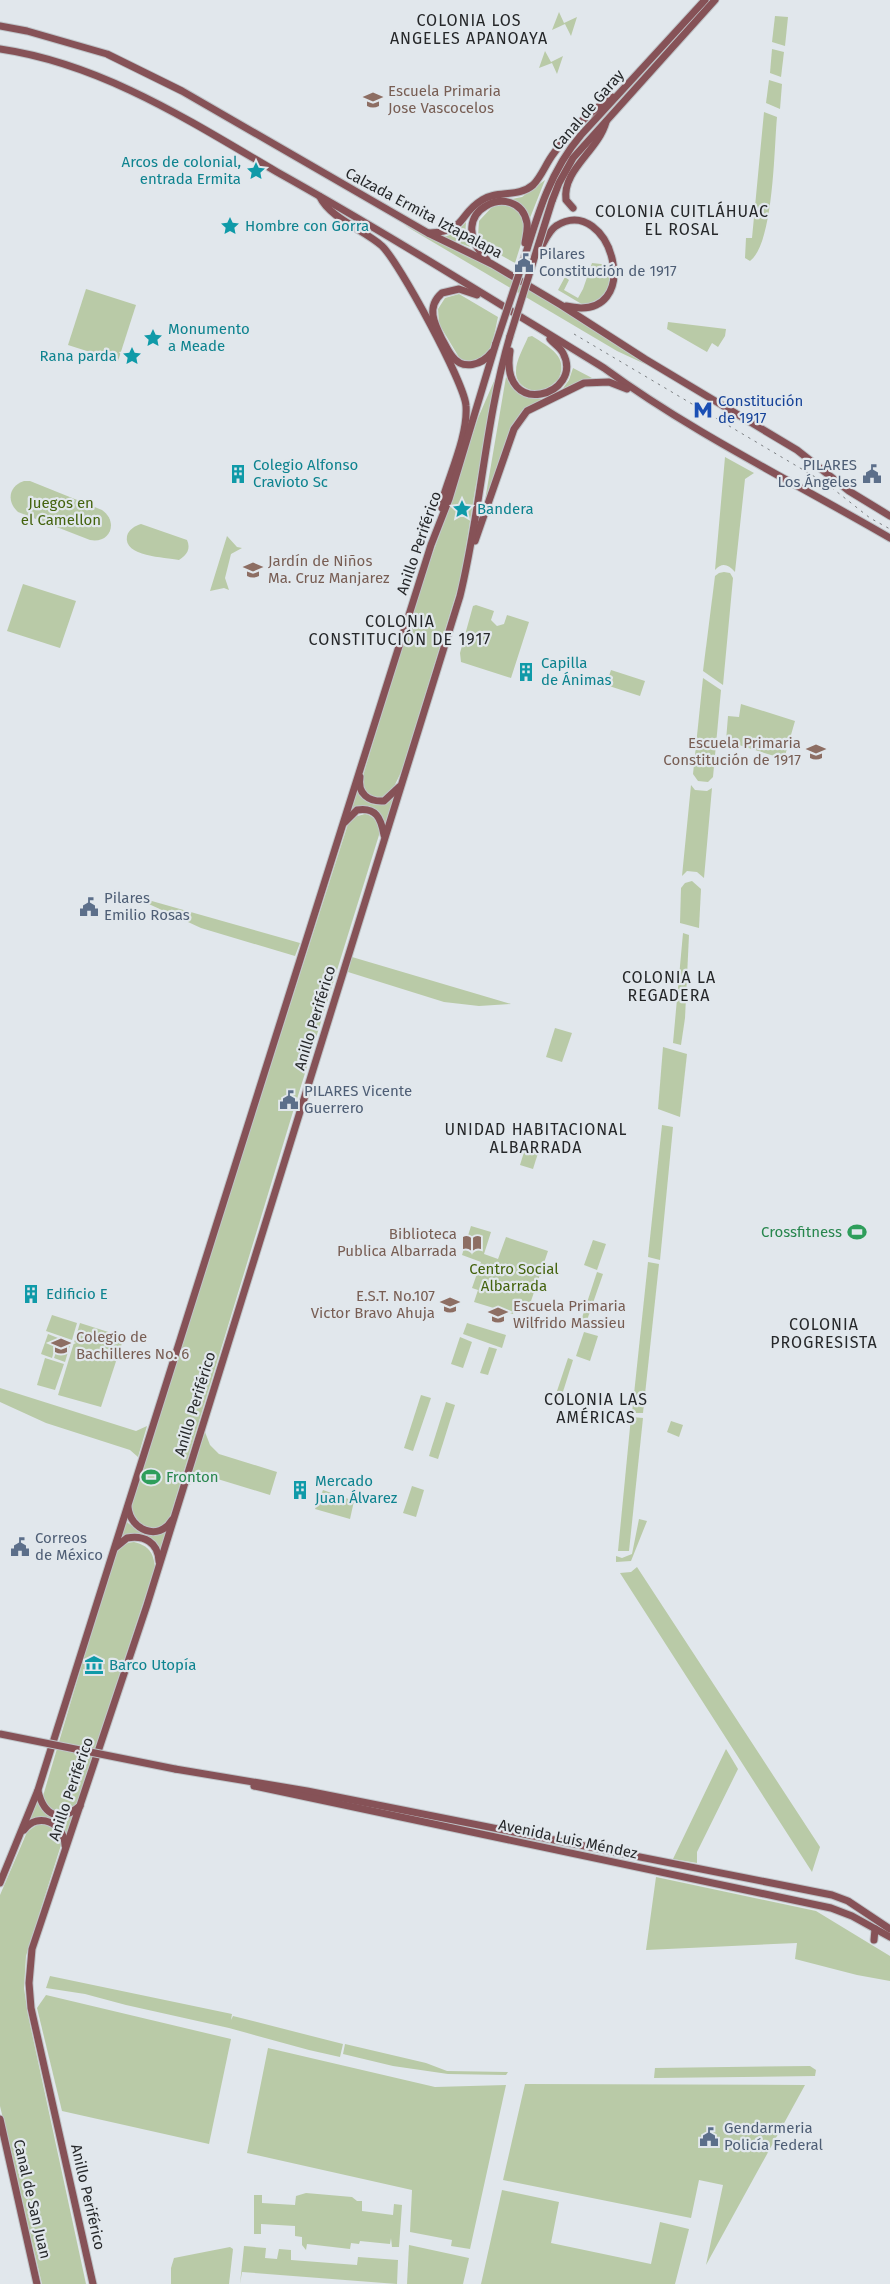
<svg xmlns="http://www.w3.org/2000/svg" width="890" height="2284" font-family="'Fira Sans',sans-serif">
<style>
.green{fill:#b9caa7}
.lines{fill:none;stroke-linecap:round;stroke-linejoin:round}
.primary-casing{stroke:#bfc5c9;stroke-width:9}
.primary{stroke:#865257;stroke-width:7}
.rail{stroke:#7b7f82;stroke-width:1;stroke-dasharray:2.5 5;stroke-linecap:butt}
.primary-bridge-casing{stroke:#bfc5c9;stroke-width:9;stroke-linecap:butt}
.primary-bridge{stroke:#865257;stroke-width:7}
.labels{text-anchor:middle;stroke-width:4.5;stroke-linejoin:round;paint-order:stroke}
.education-label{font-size:15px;fill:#785e54;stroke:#e1e7ec;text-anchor:start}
.street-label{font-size:15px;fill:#26282a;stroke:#e1e7ec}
.culture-label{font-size:15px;fill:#0d838f;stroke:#e1e7ec;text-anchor:start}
.service-label{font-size:15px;fill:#4e5e75;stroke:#e1e7ec;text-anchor:start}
.transit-label{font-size:15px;fill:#164399;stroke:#e1e7ec;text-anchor:start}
.park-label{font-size:15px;fill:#44630e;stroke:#e1e7ec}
.leisure-label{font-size:15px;fill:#27864d;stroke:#e1e7ec;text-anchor:end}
.neighbourhood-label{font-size:16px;letter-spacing:1px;fill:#26282a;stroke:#e1e7ec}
</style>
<rect width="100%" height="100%" fill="#e1e7ec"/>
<g class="green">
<polygon points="559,12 564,23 577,17 571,36 565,24 552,30"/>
<polygon points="775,16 788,17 785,46 772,42"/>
<polygon points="772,49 784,52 781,77 770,73"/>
<polygon points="545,51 551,62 563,56 557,74 552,63 539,68"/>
<polygon points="769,80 782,84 780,109 766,103"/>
<path d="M764 112 777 117C774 147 774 243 750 261L745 258 746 238H752Z"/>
<polygon points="545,180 526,228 515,263 484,246 478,237 479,221 492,207 507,200 522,197"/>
<polygon points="466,222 465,236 470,247 444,237 456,233"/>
<polygon points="404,225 499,272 575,318 647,365 617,351"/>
<polygon points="592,263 610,265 608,294 585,306 558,290 565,277 569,280 564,290 578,298 583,289"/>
<polygon points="86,289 136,305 118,361 68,345"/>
<path d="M459 294 498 317C493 339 491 370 460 359L439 324 438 309 445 298Z"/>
<polygon points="668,322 726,329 725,336 718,347 712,343 707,352 667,329"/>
<path d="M532 336C549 347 570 357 558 380 553 384 547 389 541 390 529 393 515 384 516 371 516 360 524 347 528 337Z"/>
<polygon points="573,368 592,378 561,391 569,380"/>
<polygon points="498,372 475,490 461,578 402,770 392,791 383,799 372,799 365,793 361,784 365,769 420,588 445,520 478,418"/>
<path d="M506 377C515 393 526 400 545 399L513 426 482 518Z"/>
<path d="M725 457 754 473 745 479 735 572C728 564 722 562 715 570Z"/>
<path d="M24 481H30L102 510C119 522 110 544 90 540L18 512C6 501 9 486 24 481Z"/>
<path d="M141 524 187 540C191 549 187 555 179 560 165 557 123 557 127 536 129 529 135 526 141 524Z"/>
<polygon points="227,536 237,547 242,548 231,554 225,578 229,590 224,588 210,591"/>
<polygon points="724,572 730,573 733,578 723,685 703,671 715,576 719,573"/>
<polygon points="23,584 76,601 60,648 7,631"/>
<polygon points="476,605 494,611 491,620 497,626 504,624 507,615 529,622 511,678 461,662 460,653 473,606"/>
<polygon points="611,670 645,681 640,696 606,685"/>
<polygon points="703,678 721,690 713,777 708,782 698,781 693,774"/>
<polygon points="741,704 795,721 784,759 726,741 728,716 739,717"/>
<polygon points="691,785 695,790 707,791 712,788 704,878 697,872 687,871 682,876"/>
<path d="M357 786C365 806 376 810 394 797L384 827 370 809 348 816Z"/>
<path d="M365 814C375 816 381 824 379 835L292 1115 170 1517 167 1523 153 1531 136 1524 130 1506 348 824 354 817Z"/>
<polygon points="692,881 701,889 699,928 680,923 681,888 685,883"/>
<polygon points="127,894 300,943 295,956 201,928"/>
<polygon points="683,933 689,935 685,1018 681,1045 673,1043"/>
<polygon points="352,957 511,1004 479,1006 444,1002 348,972"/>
<polygon points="555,1028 572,1033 562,1062 546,1057"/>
<polygon points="663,1047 687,1054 680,1117 658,1109"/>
<polygon points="662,1125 673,1127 660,1260 648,1257"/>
<polygon points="526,1146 539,1150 533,1169 520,1165"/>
<polygon points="471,1226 491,1232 484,1254 498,1259 506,1237 548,1251 529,1307 517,1303 513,1314 474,1302 478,1290 472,1288 481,1262 462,1255"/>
<polygon points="593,1240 606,1244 597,1270 584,1265"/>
<polygon points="648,1262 659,1264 643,1413 632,1413"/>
<polygon points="597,1272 603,1274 585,1326 580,1324"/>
<polygon points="52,1315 77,1323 72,1340 46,1331"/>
<polygon points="80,1323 124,1337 101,1407 58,1395"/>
<polygon points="467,1323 506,1335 502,1348 463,1334"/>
<polygon points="584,1332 598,1336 590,1361 576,1356"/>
<polygon points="48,1334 58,1338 52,1358 41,1354"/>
<polygon points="460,1337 472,1342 463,1368 451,1364"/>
<polygon points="61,1338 71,1342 65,1362 54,1358"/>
<polygon points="489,1347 497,1349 488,1375 480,1373"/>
<polygon points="45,1358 64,1364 55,1390 37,1385"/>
<polygon points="568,1358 573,1360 561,1398 555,1397"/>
<polygon points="0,1388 136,1431 147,1426 138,1457 130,1450 46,1423 0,1402"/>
<polygon points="421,1395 431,1398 413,1451 404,1448"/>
<polygon points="446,1402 455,1405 438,1459 429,1456"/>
<polygon points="631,1417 643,1418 629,1551 618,1551"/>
<polygon points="671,1421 683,1425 679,1437 667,1432"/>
<polygon points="205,1432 210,1445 219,1454 277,1472 270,1495 211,1477 188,1485"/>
<polygon points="412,1486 424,1490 416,1517 403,1513"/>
<polygon points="323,1490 354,1501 350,1519 315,1509"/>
<polygon points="639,1519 647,1521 631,1561 616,1562 616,1556 622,1558 632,1554"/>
<path d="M126 1521C138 1533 152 1535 167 1531L160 1549C151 1534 137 1532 121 1538Z"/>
<path d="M134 1542C149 1546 153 1552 155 1567L76 1806C61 1817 49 1813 43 1796L114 1556C120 1547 124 1543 134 1542Z"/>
<polygon points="637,1567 820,1847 812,1872 620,1573 631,1572"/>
<polygon points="726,1749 738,1769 697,1852 697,1863 673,1859"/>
<path d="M39 1799C46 1821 56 1816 76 1813L66 1837C60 1817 46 1820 28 1822Z"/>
<path d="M38 1824C52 1824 61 1831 61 1845L26 1956 24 1988 28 2015 86 2284H42L0 2106V1895L27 1832Z"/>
<polygon points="656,1877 816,1911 890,1956 890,1981 857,1975 795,1959 797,1943 646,1950"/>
<polygon points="50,1976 232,2014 231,2020 233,2016 343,2044 340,2057 309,2050 229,2028 126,2005 85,1994 46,1988"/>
<polygon points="46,1995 231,2039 209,2144 62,2111 37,2008"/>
<polygon points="345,2044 426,2063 447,2071 508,2072 506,2075 448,2074 393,2066 343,2054"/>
<polygon points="268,2048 435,2087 506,2085 470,2249 451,2246 452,2240 410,2232 412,2190 247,2153"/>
<polygon points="810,2066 816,2070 815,2076 654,2078 655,2068"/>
<polygon points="525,2084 805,2085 706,2265 723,2185 699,2180 691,2218 503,2180"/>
<polygon points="502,2190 559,2202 551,2243 651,2264 660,2222 689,2229 675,2284 481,2284"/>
<polygon points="306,2193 352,2197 357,2201 362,2201 362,2211 393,2215 394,2204 402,2205 399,2247 392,2247 391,2238 390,2244 360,2241 359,2244 351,2243 350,2249 307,2244 306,2250 302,2245 302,2237 295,2236 295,2226 261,2224 261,2234 254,2234 254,2195 262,2195 262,2203 295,2205 296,2196"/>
<polygon points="409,2245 469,2258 463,2284 407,2284"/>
<polygon points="244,2246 266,2248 265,2258 277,2259 279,2249 291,2250 291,2260 357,2265 358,2257 398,2260 397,2284 242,2272 240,2284"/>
<polygon points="230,2247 233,2249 229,2284 171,2284 171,2268 174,2258"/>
</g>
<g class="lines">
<g class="primary-casing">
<g id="primary">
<polyline points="0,26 27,31 107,54 182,91 428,233 492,264 561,305 645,359 797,450 849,491 890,516"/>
<path d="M0 49C102 64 190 121 277 172 388 234 496 302 604 368 694 434 794 482 890 538"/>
<path d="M320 197C330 218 364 230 382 246 399 262 465 384 466 406 468 434 451 471 443 498L442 508"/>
<polyline points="552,201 559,183 573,158 715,0"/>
<path d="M573 208 566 200C562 170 598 151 606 122"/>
<path d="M429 233C468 231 457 215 482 200 497 190 518 198 533 185 542 176 546 163 554 153 569 131 590 112 612 97"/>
<path d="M525 256C538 213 551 170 581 135L705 0"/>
<path d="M534 257C543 248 546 233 556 226 611 191 648 325 566 306"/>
<path d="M487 260C439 210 519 178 527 223 528 230 526 236 525 243"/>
<path d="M477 295 459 289 442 293C426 307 434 323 442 339 445 344 448 351 452 356 463 371 482 365 492 352"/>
<path d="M510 351C499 421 585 395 563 353 560 347 554 344 550 339"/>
<polyline points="475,541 514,429 527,411 584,383 609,382 627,389"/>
<path d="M360 777C357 794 369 802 384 801L399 787"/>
<path d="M345 822 357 810C376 807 381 818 384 835"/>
<path d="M128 1507C130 1530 159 1542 172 1520"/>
<path d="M116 1547 127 1538C144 1535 158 1542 159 1561"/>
<polyline points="175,1769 307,1791 832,1895 848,1901 890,1929"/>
<polyline points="254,1786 831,1908 852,1916 890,1937"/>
<path d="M38 1791C44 1816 60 1823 80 1806"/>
<path d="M24 1830C38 1811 64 1823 65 1845"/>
<polyline points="0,1883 38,1790 431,545 449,499 496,343"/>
<polyline points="874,1940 875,1929"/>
<polyline points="0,2119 37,2284"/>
<path d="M93 2284 31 2008 29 1983 32 1949 147 1605 460 596C481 510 485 421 510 336"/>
</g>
</g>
<use href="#primary" class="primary"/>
<polyline class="rail" points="574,334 827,484 870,518 890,529"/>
<g class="primary-bridge-casing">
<g id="primary-bridge">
<polyline points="510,336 552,201"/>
<polyline points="496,343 525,256"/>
<polyline points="0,1734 175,1769"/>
</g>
</g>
<use href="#primary-bridge" class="primary-bridge"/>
</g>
<defs>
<g id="school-bare" transform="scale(1.5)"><path d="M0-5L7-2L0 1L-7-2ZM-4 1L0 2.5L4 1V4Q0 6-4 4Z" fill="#8d6e63" stroke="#e1e7ec" stroke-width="2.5" paint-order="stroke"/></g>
<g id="sight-bare" transform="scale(1.5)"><path d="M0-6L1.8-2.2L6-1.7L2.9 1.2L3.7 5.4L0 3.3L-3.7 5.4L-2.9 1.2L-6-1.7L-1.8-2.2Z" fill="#0f9aa8" stroke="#e1e7ec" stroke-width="2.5" paint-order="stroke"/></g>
<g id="civic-bare" transform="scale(1.5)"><path d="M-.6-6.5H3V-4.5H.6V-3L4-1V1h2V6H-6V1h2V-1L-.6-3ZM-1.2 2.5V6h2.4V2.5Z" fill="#5c6f8a" stroke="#e1e7ec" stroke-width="2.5" paint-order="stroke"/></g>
<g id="metro-bare" transform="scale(1.5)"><path d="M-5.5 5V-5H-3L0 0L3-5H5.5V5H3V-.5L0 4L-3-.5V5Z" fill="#1a4fb4" stroke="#e1e7ec" stroke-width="2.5" paint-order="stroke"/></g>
<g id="building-bare" transform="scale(1.5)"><path d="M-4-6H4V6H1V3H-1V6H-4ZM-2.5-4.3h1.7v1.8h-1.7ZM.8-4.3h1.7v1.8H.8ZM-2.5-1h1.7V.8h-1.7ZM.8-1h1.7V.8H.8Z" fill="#0f9aa8" stroke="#e1e7ec" stroke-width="2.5" paint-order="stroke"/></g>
<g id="stadium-bare" transform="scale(1.5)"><path d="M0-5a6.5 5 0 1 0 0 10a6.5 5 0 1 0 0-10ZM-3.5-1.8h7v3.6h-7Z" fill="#2e9e5b" stroke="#e1e7ec" stroke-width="2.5" paint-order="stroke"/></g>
<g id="library-bare" transform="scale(1.5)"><path d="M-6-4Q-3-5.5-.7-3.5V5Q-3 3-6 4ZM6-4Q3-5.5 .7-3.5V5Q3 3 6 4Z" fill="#8d6e63" stroke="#e1e7ec" stroke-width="2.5" paint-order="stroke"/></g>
<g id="university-bare" transform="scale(1.5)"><path d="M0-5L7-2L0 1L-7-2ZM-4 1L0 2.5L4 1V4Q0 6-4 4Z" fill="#8d6e63" stroke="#e1e7ec" stroke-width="2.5" paint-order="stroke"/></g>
<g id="museum-bare" transform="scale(1.5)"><path d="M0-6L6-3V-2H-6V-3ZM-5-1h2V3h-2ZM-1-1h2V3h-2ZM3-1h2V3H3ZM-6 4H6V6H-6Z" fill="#0f9aa8" stroke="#e1e7ec" stroke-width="2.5" paint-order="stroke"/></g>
</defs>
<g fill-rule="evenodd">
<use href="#school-bare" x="373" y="100"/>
<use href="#sight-bare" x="256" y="171"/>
<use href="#sight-bare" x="230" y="226"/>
<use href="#civic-bare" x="524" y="263"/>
<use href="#sight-bare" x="153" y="338"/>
<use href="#sight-bare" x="132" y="356"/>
<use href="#metro-bare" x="703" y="410"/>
<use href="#building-bare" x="238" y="474"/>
<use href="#civic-bare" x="872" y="474"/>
<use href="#sight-bare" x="462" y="509"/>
<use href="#school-bare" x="253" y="570"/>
<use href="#building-bare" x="526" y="672"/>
<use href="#school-bare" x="816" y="752"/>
<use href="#civic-bare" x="89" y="907"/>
<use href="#civic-bare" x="289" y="1100"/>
<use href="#stadium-bare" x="857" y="1232"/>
<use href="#library-bare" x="472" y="1243"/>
<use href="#building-bare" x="31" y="1294"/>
<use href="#school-bare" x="450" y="1305"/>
<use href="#school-bare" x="498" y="1315"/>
<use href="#university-bare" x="61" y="1346"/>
<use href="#stadium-bare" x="151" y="1477"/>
<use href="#building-bare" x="300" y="1490"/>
<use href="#civic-bare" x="20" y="1547"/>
<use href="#museum-bare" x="94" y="1665"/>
<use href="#civic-bare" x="709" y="2137"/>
</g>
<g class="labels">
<g class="education-label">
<text x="388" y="96">Escuela Primaria<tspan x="388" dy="17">Jose Vascocelos</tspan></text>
<text x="268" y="566">Jardín de Niños<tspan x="268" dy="17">Ma. Cruz Manjarez</tspan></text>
<text x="801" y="748" text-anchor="end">Escuela Primaria<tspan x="801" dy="17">Constitución de 1917</tspan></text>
<text x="457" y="1239" text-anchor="end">Biblioteca<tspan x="457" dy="17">Publica Albarrada</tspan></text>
<text x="435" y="1301" text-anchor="end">E.S.T. No.107<tspan x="435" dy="17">Victor Bravo Ahuja</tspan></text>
<text x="513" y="1311">Escuela Primaria<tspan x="513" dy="17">Wilfrido Massieu</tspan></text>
<text x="76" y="1342">Colegio de<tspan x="76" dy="17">Bachilleres No. 6</tspan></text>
</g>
<g class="street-label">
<text transform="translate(588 110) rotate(-49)" y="5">Canal de Garay</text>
<text transform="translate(424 213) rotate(28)" y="5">Calzada Ermita Iztapalapa</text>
<text transform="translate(419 543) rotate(-71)" y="5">Anillo Periférico</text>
<text transform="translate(315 1018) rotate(-73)" y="5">Anillo Periférico</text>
<text transform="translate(195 1404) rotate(-73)" y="5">Anillo Periférico</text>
<text transform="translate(71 1789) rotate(-71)" y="5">Anillo Periférico</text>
<text transform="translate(568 1839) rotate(12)" y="5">Avenida Luis Méndez</text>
<text transform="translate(88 2197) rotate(77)" y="5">Anillo Periférico</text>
<text transform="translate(32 2199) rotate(77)" y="5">Canal de San Juan</text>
</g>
<g class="culture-label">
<text x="241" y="167" text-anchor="end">Arcos de colonial,<tspan x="241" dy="17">entrada Ermita</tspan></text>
<text x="245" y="231">Hombre con Gorra</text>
<text x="168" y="334">Monumento<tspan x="168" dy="17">a Meade</tspan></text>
<text x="117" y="361" text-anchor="end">Rana parda</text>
<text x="253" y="470">Colegio Alfonso<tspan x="253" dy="17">Cravioto Sc</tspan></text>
<text x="477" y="514">Bandera</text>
<text x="541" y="668">Capilla<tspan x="541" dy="17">de Ánimas</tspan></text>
<text x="46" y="1299">Edificio E</text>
<text x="315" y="1486">Mercado<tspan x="315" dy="17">Juan Álvarez</tspan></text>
<text x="109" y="1670">Barco Utopía</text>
</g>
<g class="service-label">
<text x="539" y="259">Pilares<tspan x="539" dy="17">Constitución de 1917</tspan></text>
<text x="857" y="470" text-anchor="end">PILARES<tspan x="857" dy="17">Los Ángeles</tspan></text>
<text x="104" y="903">Pilares<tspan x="104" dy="17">Emilio Rosas</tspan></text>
<text x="304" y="1096">PILARES Vicente<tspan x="304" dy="17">Guerrero</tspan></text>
<text x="35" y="1543">Correos<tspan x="35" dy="17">de México</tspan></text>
<text x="724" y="2133">Gendarmeria<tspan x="724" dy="17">Policía Federal</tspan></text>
</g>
<g class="transit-label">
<text x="718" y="406">Constitución<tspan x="718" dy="17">de 1917</tspan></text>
</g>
<g class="park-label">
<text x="61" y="508">Juegos en<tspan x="61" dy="17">el Camellon</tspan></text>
<text x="514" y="1274">Centro Social<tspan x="514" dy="17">Albarrada</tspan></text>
</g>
<g class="leisure-label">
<text x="842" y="1237">Crossfitness</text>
<text x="166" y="1482" text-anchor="start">Fronton</text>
</g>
<g class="neighbourhood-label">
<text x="469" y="26">COLONIA LOS<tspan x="469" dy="18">ANGELES APANOAYA</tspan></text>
<text x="682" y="217">COLONIA CUITLÁHUAC<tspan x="682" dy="18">EL ROSAL</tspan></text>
<text x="400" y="627">COLONIA<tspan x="400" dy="18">CONSTITUCIÓN DE 1917</tspan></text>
<text x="669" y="983">COLONIA LA<tspan x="669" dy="18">REGADERA</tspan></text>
<text x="536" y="1135">UNIDAD HABITACIONAL<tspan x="536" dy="18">ALBARRADA</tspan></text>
<text x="824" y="1330">COLONIA<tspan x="824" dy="18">PROGRESISTA</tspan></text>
<text x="596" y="1405">COLONIA LAS<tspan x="596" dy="18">AMÉRICAS</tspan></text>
</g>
</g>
</svg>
